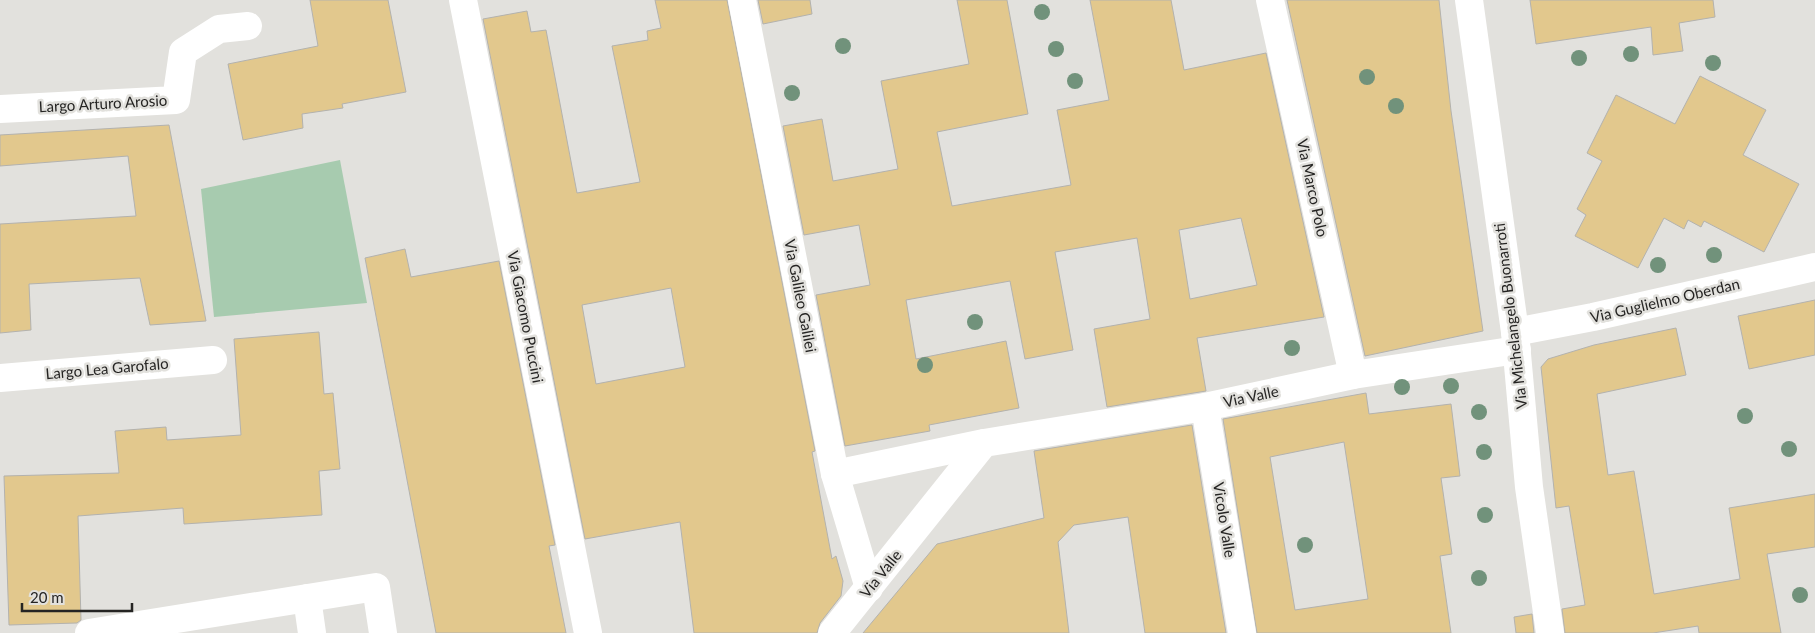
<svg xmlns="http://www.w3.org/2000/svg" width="1815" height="633" font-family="Lato,sans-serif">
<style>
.green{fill:#a7cbaf}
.building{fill:#e2c88d;stroke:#b3b2ae;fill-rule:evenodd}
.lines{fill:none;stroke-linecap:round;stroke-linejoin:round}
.street{stroke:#fff;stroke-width:28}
.secondary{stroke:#fff;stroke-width:28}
.tree{fill:#71927b}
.labels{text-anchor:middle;stroke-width:5;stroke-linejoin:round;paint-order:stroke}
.street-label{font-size:15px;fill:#252423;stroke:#e2e1dd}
</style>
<rect width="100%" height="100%" fill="#e2e1dd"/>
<polygon class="green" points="340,160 367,303 214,317 201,189"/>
<g class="building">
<polygon points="310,0 388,0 406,92 342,104 343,108 302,114 303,128 243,140 228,64 318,46"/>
<path d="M655 0H727L815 451 812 452 832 559 836 556 843 581 841 596 820 623 817 633H694L680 522 585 539 483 19 527 11 531 32 546 30 577 193 640 182 612 46 648 40 647 31 661 28ZM671 288 685 367 596 384 582 305Z"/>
<polygon points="758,0 810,0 812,14 763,24"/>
<path d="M957 0H1007L1028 114 937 132 952 206 1071 185 1057 110 1109 100 1090 0H1171L1184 70 1266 53 1324 317 1197 338 1206 391 1107 407 1094 329 1150 319 1137 238 1055 252 1073 350 1025 359 1010 281 906 300 916 359 1006 341 1019 408 929 425 930 431 845 446 816 295 870 285 859 225 804 235 783 126 822 119 833 181 898 169 881 81 969 64ZM1241 218 1257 285 1190 299 1179 230Z"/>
<polygon points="1287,0 1439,0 1451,111 1483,331 1365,356"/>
<polygon points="1530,0 1713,0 1715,17 1679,23 1683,51 1653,55 1651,27 1536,44"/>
<polygon points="1700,76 1766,110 1743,155 1799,184 1764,252 1704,221 1701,227 1688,220 1684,229 1664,218 1638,268 1575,236 1586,215 1577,209 1602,161 1587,153 1616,95 1675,124"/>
<polygon points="169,125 206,321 150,325 140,278 29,284 31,330 0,333 0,224 136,216 128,156 0,166 0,135"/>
<polygon points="405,249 411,277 499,261 555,545 549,546 566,633 436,633 365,258"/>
<polygon points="1815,300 1815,355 1749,369 1738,316"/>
<polygon points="1676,328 1686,375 1597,394 1608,475 1634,471 1654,594 1740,579 1729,508 1815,494 1815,547 1767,554 1781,633 1699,633 1698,626 1653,633 1565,633 1562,609 1585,605 1569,506 1556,508 1541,367 1548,359 1594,345"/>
<polygon points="319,332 324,394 333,393 340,469 319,471 322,515 184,524 183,508 78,516 81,620 77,623 9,625 4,476 119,473 115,431 166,427 167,440 241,435 234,339"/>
<path d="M1366 393 1369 414 1451 404 1460 476 1441 478 1452 554 1440 556 1451 633H1257L1223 419ZM1344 442 1368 599 1295 610 1270 457Z"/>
<polygon points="1192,425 1226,633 1145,633 1128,517 1074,525 1058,542 1069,633 863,633 937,544 1044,518 1034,451"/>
<polygon points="1532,614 1534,633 1516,633 1514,617"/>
</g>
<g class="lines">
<g class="street">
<polyline points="463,0 588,633"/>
<polyline points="742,0 835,474 869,588"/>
<polyline points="1270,0 1353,375"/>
<polyline points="0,109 176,100 183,52 219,29 248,26"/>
<polyline points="1515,332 1593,317 1815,267"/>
<polyline points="0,378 213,360"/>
<polyline points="1205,407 1242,633"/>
<polyline points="835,474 984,443"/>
<polyline points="307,598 312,633"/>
<polyline points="89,633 376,587 383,633"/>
<polyline points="832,633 984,443 1205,407 1353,375 1517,350"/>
</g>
<polyline class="secondary" points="1469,0 1515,332 1529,487 1550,633"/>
</g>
<g class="tree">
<circle cx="1042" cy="12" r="8"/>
<circle cx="843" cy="46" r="8"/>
<circle cx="1056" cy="49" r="8"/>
<circle cx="1631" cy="54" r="8"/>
<circle cx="1579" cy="58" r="8"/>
<circle cx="1713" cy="63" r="8"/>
<circle cx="1367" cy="77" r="8"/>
<circle cx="1075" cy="81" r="8"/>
<circle cx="792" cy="93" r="8"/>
<circle cx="1396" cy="106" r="8"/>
<circle cx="1714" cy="255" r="8"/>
<circle cx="1658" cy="265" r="8"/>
<circle cx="975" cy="322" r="8"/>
<circle cx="1292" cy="348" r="8"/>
<circle cx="925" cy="365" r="8"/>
<circle cx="1451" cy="386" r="8"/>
<circle cx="1402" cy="387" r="8"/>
<circle cx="1479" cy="412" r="8"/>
<circle cx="1745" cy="416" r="8"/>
<circle cx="1789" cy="449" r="8"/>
<circle cx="1484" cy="452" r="8"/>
<circle cx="1485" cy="515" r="8"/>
<circle cx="1305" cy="545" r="8"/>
<circle cx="1479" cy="578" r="8"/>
<circle cx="1800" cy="595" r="8"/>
</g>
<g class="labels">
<g class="street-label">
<text transform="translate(103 104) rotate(-3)" y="5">Largo Arturo Arosio</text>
<text transform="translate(1312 188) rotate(78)" y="5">Via Marco Polo</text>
<text transform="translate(800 296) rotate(79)" y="5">Via Galileo Galilei</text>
<text transform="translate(1665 301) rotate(-13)" y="5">Via Guglielmo Oberdan</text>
<text transform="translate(1511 316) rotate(-97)" y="5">Via Michelangelo Buonarroti</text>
<text transform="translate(525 317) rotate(79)" y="5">Via Giacomo Puccini</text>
<text transform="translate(107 369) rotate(-5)" y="5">Largo Lea Garofalo</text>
<text transform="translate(1251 397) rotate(-12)" y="5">Via Valle</text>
<text transform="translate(1224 520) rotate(81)" y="5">Vicolo Valle</text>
<text transform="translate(881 574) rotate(-51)" y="5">Via Valle</text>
</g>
</g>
<path d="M22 603v8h110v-8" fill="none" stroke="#252423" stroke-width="2.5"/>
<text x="30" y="603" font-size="15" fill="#252423" stroke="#e2e1dd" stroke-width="4" paint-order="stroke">20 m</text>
</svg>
